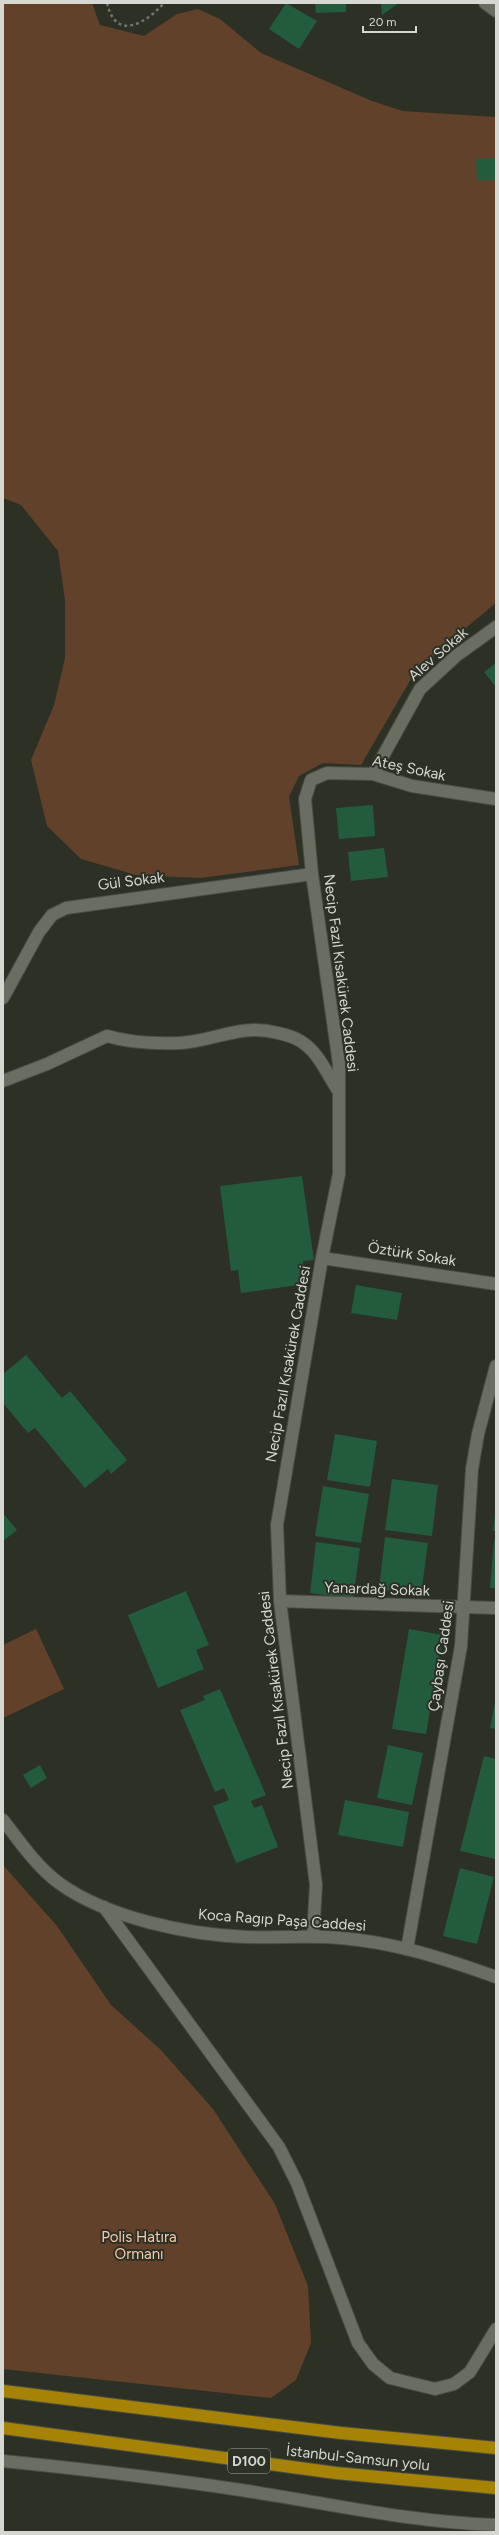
<svg xmlns="http://www.w3.org/2000/svg" width="499" height="2535" font-family="Figtree,sans-serif">
<style>
.green{fill:#61412a}
.building{fill:#235b3d}
.lines{fill:none;stroke-linecap:round;stroke-linejoin:round}
.minor-casing{stroke:#4a4d44;stroke-width:14}
.highway-casing{stroke:#4a4d44;stroke-width:14}
.path{stroke:#72756c;stroke-width:2.5;stroke-dasharray:3 3;stroke-linecap:butt}
.minor{stroke:#6a6e62;stroke-width:12}
.highway{stroke:#a68304;stroke-width:12}
.labels{text-anchor:middle;stroke-width:4;stroke-linejoin:round;paint-order:stroke}
.shield{fill:#2c3025;stroke:#a2a59d;stroke-width:1}
.shield-label{font-size:14px;font-weight:bold;fill:#d5d7d0}
.street-label{font-size:15px;fill:#d5d7d0;stroke:#2c3025}
.park-label{font-size:15px;fill:#f7cbad;stroke:#2c3025}
</style>
<rect width="100%" height="100%" fill="#2c3025"/>
<g class="green">
<polygon points="3,3 92,3 100,25 144,36 177,14 198,9 220,19 261,53 372,101 403,111 496,117 496,603 450,641 411,679 361,765 323,763 299,776 289,797 299,865 200,878 136,875 81,859 47,826 31,760 54,705 65,658 65,600 58,551 21,505 3,498"/>
<polygon points="36,1629 64,1689 3,1718 3,1645"/>
<polygon points="3,1865 57,1926 111,2005 161,2050 213,2109 275,2204 308,2286 311,2343 296,2380 271,2398 3,2369"/>
</g>
<g class="building">
<polygon points="286,3 317,21 299,49 269,29"/>
<polygon points="315,3 346,3 346,12 316,13"/>
<polygon points="381,3 399,3 382,15"/>
<polygon points="496,158 496,180 477,181 476,159"/>
<polygon points="496,663 496,687 484,672"/>
<polygon points="373,805 375,836 339,839 336,808"/>
<polygon points="384,848 388,877 351,881 348,852"/>
<polygon points="302,1176 314,1260 303,1261 306,1284 241,1293 238,1270 231,1271 220,1186"/>
<polygon points="356,1285 402,1293 397,1320 351,1313"/>
<polygon points="26,1355 62,1398 70,1391 127,1460 111,1474 108,1469 85,1488 35,1428 28,1433 3,1403 3,1374"/>
<polygon points="335,1434 377,1441 370,1487 327,1480"/>
<polygon points="392,1479 438,1485 432,1536 385,1530"/>
<polygon points="323,1486 369,1494 361,1543 315,1536"/>
<polygon points="3,1513 17,1530 3,1541"/>
<polygon points="495,1513 496,1513 496,1531 493,1531"/>
<polygon points="385,1537 428,1543 421,1595 379,1589"/>
<polygon points="494,1540 496,1540 496,1588 490,1588"/>
<polygon points="316,1542 360,1548 353,1599 310,1593"/>
<polygon points="186,1591 209,1645 196,1650 204,1669 158,1688 128,1615"/>
<polygon points="409,1629 443,1635 426,1734 392,1729"/>
<polygon points="220,1689 266,1795 251,1801 254,1808 262,1805 278,1847 236,1863 213,1806 229,1800 224,1788 215,1792 180,1710 205,1700 203,1696"/>
<polygon points="495,1702 496,1702 496,1729 490,1728"/>
<polygon points="388,1745 423,1753 412,1805 377,1798"/>
<polygon points="484,1756 496,1759 495,1859 460,1851"/>
<polygon points="40,1765 47,1778 31,1788 23,1775"/>
<polygon points="345,1800 409,1812 403,1847 338,1835"/>
<polygon points="460,1868 494,1877 477,1944 443,1936"/>
</g>
<g class="lines">
<g class="minor-casing">
<g id="minor">
<polyline points="485,3 496,11"/>
<polyline points="373,774 420,689 456,656 496,627"/>
<polyline points="3,998 39,932 52,915 66,908 312,874"/>
<path d="M3 1081 47 1064 107 1036C131 1043 155 1044 180 1043 216 1041 240 1023 278 1033 288 1035 298 1038 306 1045 320 1056 329 1077 339 1092"/>
<polyline points="322,1258 496,1284"/>
<polyline points="280,1601 496,1608"/>
<path d="M3 1820C20 1842 37 1867 59 1883 107 1918 189 1935 247 1937 278 1938 309 1935 341 1938 393 1942 446 1959 496 1977"/>
<polyline points="104,1907 279,2147 297,2183 358,2343 373,2364 390,2378 435,2389 454,2384 470,2372 496,2329"/>
<polyline points="313,1936 316,1885 280,1601 277,1525 322,1258 339,1174 339,1064 312,874 305,799 311,780 327,773 373,774 412,786 496,799"/>
<polyline points="407,1949 461,1646 472,1469 478,1434 496,1366"/>
<path d="M3 2461C82 2469 162 2478 241 2490 326 2503 409 2522 496 2525"/>
</g>
</g>
<g class="highway-casing">
<g id="highway">
<polyline points="3,2391 341,2433 496,2448"/>
<polyline points="3,2428 336,2473 496,2488"/>
</g>
</g>
<path class="path" d="M107 3C116 42 146 23 164 3"/>
<use href="#minor" class="minor"/>
<use href="#highway" class="highway"/>
</g>
<g class="labels">
<rect class="shield" x="228" y="2449" width="42" height="24" rx="3"/>
<g class="shield-label">
<text x="249" y="2466">D100</text>
</g>
<g class="street-label">
<text transform="translate(438 654) rotate(-41)" y="5">Alev Sokak</text>
<text transform="translate(409 768) rotate(12)" y="5">Ateş Sokak</text>
<text transform="translate(131 881) rotate(-7)" y="5">Gül Sokak</text>
<text transform="translate(341 973) rotate(83)" y="5">Necip Fazıl Kısakürek Caddesi</text>
<text transform="translate(412 1254) rotate(9)" y="5">Öztürk Sokak</text>
<text transform="translate(288 1364) rotate(-80)" y="5">Necip Fazıl Kısakürek Caddesi</text>
<text transform="translate(377 1589) rotate(2)" y="5">Yanardağ Sokak</text>
<text transform="translate(441 1656) rotate(-82)" y="5">Çaybaşı Caddesi</text>
<text transform="translate(276 1690) rotate(-97)" y="5">Necip Fazıl Kısakürek Caddesi</text>
<text transform="translate(282 1920) rotate(4)" y="5">Koca Ragıp Paşa Caddesi</text>
<text transform="translate(358 2458) rotate(6)" y="5">İstanbul-Samsun yolu</text>
</g>
<g class="park-label">
<text x="139" y="2242">Polis Hatıra<tspan x="139" dy="17">Ormanı</tspan></text>
</g>
</g>
<rect width="499" height="2535" fill="none" stroke="#d5d7d0" stroke-width="8"/>
<path d="M363 26v6h53v-6" fill="none" stroke="#d5d7d0" stroke-width="2"/>
<text x="369" y="26" font-size="12" fill="#d5d7d0" stroke="#2c3025" stroke-width="3" paint-order="stroke">20 m</text>
</svg>
